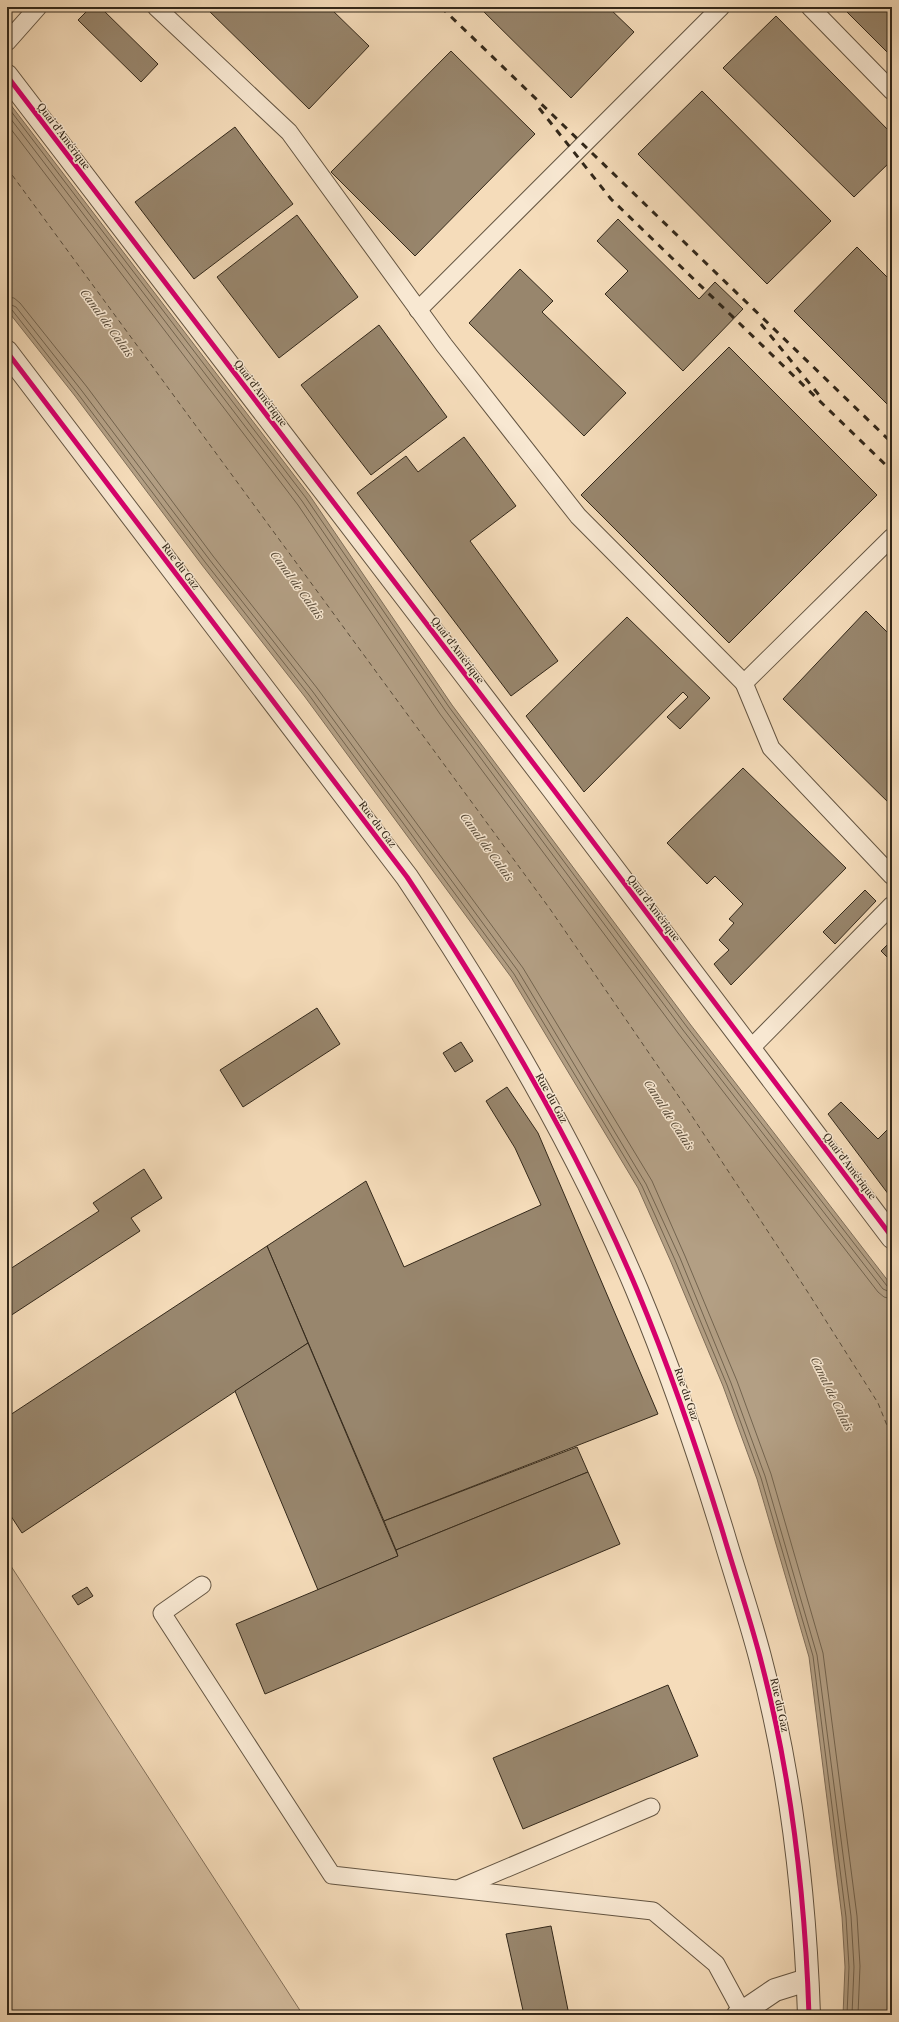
<svg xmlns="http://www.w3.org/2000/svg" width="899" height="2022" font-family="'Libre Caslon Text',serif">
<style>
.green{fill:#d4bd9f;stroke:#84725c}
.water{fill:#b39f84;stroke:#806f5a}
.lines{fill:none;stroke-linecap:round;stroke-linejoin:round}
.shore{stroke:#73644f;stroke-width:1}
.ferry{stroke:#594c3a;stroke-width:1;stroke-dasharray:5 4;stroke-linecap:butt}
.building{fill:#98866d;stroke:#33281a}
.service-casing{stroke:#645542;stroke-width:19}
.minor-casing{stroke:#645542;stroke-width:24}
.tertiary-casing{stroke:#645542;stroke-width:24}
.service{stroke:#f8e8d2;stroke-width:17}
.minor{stroke:#f8e8d2;stroke-width:22}
.tertiary{stroke:#f8e8d2;stroke-width:22}
.rail{stroke:#33281a;stroke-width:3;stroke-dasharray:7 7;stroke-linecap:butt}
.cycleway-casing{stroke:#f8e8d2;stroke-width:8}
.cycleway{stroke:#d6006c;stroke-width:5}
.labels{text-anchor:middle;stroke-width:3;stroke-linejoin:round;paint-order:stroke}
.street-label{font-size:10px;fill:#33281a;stroke:#f8e8d2}
.water-label{font-size:11px;font-style:italic;fill:#594c3a;stroke:#f8e8d2}
</style>
<rect width="100%" height="100%" fill="#f5dcba"/>
<filter id="stains"><feTurbulence type="fractalNoise" baseFrequency=".005" numOctaves="4"/><feColorMatrix values="0 0 0 0 .2 0 0 0 0 .09 0 0 0 0 .02 0 0 0 .5 -.17"/></filter>
<radialGradient id="worn" r=".72"><stop offset=".6" stop-color="#630" stop-opacity="0"/><stop offset="1" stop-color="#630" stop-opacity=".3"/></radialGradient>
<polygon class="green" points="7,1560 303,2015 13,2015 7,2006"/>
<polygon class="water" points="7,100 310,496 452,705 690,1024 892,1286 892,2015 843,2015 845,1967 842,1917 809,1657 757,1479 723,1386 671,1262 638,1188 511,977 305,697 202,565 75,396 7,310"/>
<g class="lines">
<g class="shore">
<polyline points="7,106 306,498 449,707 687,1027 887,1286 892,1288"/>
<polyline points="7,114 302,501 445,710 683,1030 883,1289 892,1293"/>
<polyline points="7,124 298,505 440,714 678,1033 878,1292 884,1297 892,1299"/>
<polyline points="7,297 14,298 20,303 87,387 213,556 317,688 523,968 652,1181 685,1256 737,1381 771,1474 823,1653 857,1916 860,1966 858,2015"/>
<polyline points="7,303 16,307 82,391 209,559 313,692 518,971 646,1184 680,1258 731,1383 765,1476 817,1655 851,1916 854,1967 852,2015"/>
<polyline points="7,308 12,310 78,394 205,562 309,695 514,974 642,1186 675,1260 727,1385 761,1478 813,1656 846,1917 849,1967 847,2015"/>
</g>
<polyline class="ferry" points="7,168 550,909 686,1107 809,1294 878,1403 892,1438"/>
</g>
<g class="building">
<polygon points="91,7 100,7 158,64 141,82 78,20"/>
<polygon points="205,7 329,7 369,46 309,109"/>
<polygon points="479,7 608,7 634,32 571,98"/>
<polygon points="842,7 892,7 892,57"/>
<polygon points="776,16 892,134 892,160 854,197 723,68"/>
<polygon points="451,51 535,134 415,256 331,172"/>
<polygon points="702,91 831,221 767,284 638,154"/>
<polygon points="235,127 293,204 194,279 135,202"/>
<polygon points="297,215 358,297 279,358 217,277"/>
<polygon points="618,219 699,299 715,282 743,309 683,371 605,294 628,271 597,241"/>
<polygon points="857,247 892,282 892,409 794,311"/>
<polygon points="520,269 553,301 542,312 626,393 584,436 469,323"/>
<polygon points="379,325 447,417 371,475 301,385"/>
<polygon points="729,347 877,495 729,643 581,495"/>
<polygon points="464,437 516,506 470,541 558,661 511,696 357,493 406,456 418,472"/>
<polygon points="866,611 892,637 892,806 783,699"/>
<polygon points="627,617 710,698 680,729 667,717 688,697 683,692 584,792 526,716"/>
<polygon points="743,768 846,868 731,985 714,964 729,950 719,940 734,923 729,919 743,904 715,876 707,884 667,843"/>
<polygon points="865,890 876,901 835,944 823,932"/>
<polygon points="892,940 892,962 881,951"/>
<polygon points="317,1008 340,1044 243,1107 220,1070"/>
<polygon points="461,1042 473,1061 455,1072 443,1053"/>
<polygon points="507,1087 538,1133 658,1414 384,1521 267,1246 366,1181 404,1267 541,1205 515,1148 486,1101"/>
<polygon points="841,1102 878,1139 892,1125 892,1199 828,1114"/>
<polygon points="144,1169 162,1198 131,1218 140,1231 7,1318 7,1271 99,1211 93,1203"/>
<polygon points="267,1246 308,1343 22,1533 7,1510 7,1417"/>
<polygon points="308,1343 398,1556 318,1590 235,1391"/>
<polygon points="577,1447 588,1472 396,1550 384,1521"/>
<polygon points="588,1472 620,1544 265,1694 236,1624 398,1556 396,1550"/>
<polygon points="87,1587 93,1596 78,1605 72,1596"/>
<polygon points="668,1685 698,1756 523,1829 493,1758"/>
<polygon points="551,1926 569,2015 524,2015 506,1934"/>
</g>
<g class="lines">
<g class="service-casing">
<g id="service">
<polyline points="156,7 289,132 444,345 578,516 744,683 892,537"/>
<polyline points="810,7 892,91"/>
<polyline points="7,42 38,7"/>
<polyline points="418,310 721,7"/>
<polyline points="744,683 771,748 892,876"/>
<polyline points="750,1049 892,905"/>
<polyline points="202,1585 162,1613 332,1875 653,1911 716,1964 742,2012"/>
<polyline points="460,1888 651,1807"/>
</g>
</g>
<g class="minor-casing">
<g id="minor">
<polyline points="7,76 553,789 892,1237"/>
<polyline points="738,2015 775,1990 807,1980"/>
</g>
</g>
<g class="tertiary-casing">
<path id="tertiary" d="M7 352 407 877C495 1008 576 1145 637 1290 670 1369 698 1451 723 1533 735 1574 749 1615 760 1657 791 1773 805 1895 809 2015"/>
</g>
<use href="#service" class="service"/>
<use href="#minor" class="minor"/>
<use href="#tertiary" class="tertiary"/>
<g class="rail">
<polyline points="441,7 892,443"/>
<polyline points="539,108 611,199 892,471"/>
<polyline points="761,324 819,395"/>
</g>
<g class="cycleway-casing">
<g id="cycleway">
<polyline points="7,76 553,789 892,1237"/>
<path d="M7 352 407 877C495 1008 576 1145 637 1290 670 1369 698 1451 723 1533 735 1574 749 1615 760 1657 791 1773 805 1895 809 2015"/>
</g>
</g>
<use href="#cycleway" class="cycleway"/>
</g>
<g class="labels">
<g class="street-label">
<text transform="translate(64 136) rotate(53)" y="4">Quai d'Amérique</text>
<text transform="translate(261 393) rotate(53)" y="4">Quai d'Amérique</text>
<text transform="translate(181 566) rotate(53)" y="4">Rue du Gaz</text>
<text transform="translate(458 650) rotate(53)" y="4">Quai d'Amérique</text>
<text transform="translate(378 824) rotate(53)" y="4">Rue du Gaz</text>
<text transform="translate(654 908) rotate(53)" y="4">Quai d'Amérique</text>
<text transform="translate(552 1098) rotate(61)" y="4">Rue du Gaz</text>
<text transform="translate(850 1166) rotate(53)" y="4">Quai d'Amérique</text>
<text transform="translate(687 1394) rotate(71)" y="4">Rue du Gaz</text>
<text transform="translate(780 1705) rotate(78)" y="4">Rue du Gaz</text>
</g>
<g class="water-label">
<text transform="translate(107 323) rotate(54)" y="4">Canal de Calais</text>
<text transform="translate(297 585) rotate(54)" y="4">Canal de Calais</text>
<text transform="translate(487 847) rotate(54)" y="4">Canal de Calais</text>
<text transform="translate(669 1115) rotate(57)" y="4">Canal de Calais</text>
<text transform="translate(832 1394) rotate(64)" y="4">Canal de Calais</text>
</g>
</g>
<rect width="899" height="2022" fill="none" stroke="#f5dcba" stroke-width="24"/>
<rect x="8" y="8" width="883" height="2006" fill="none" stroke="#33281a" stroke-width="2"/>
<rect x="12" y="12" width="875" height="1998" fill="none" stroke="#33281a"/>
<rect width="100%" height="100%" filter="url(#stains)"/>
<rect width="100%" height="100%" fill="url(#worn)"/>
</svg>
